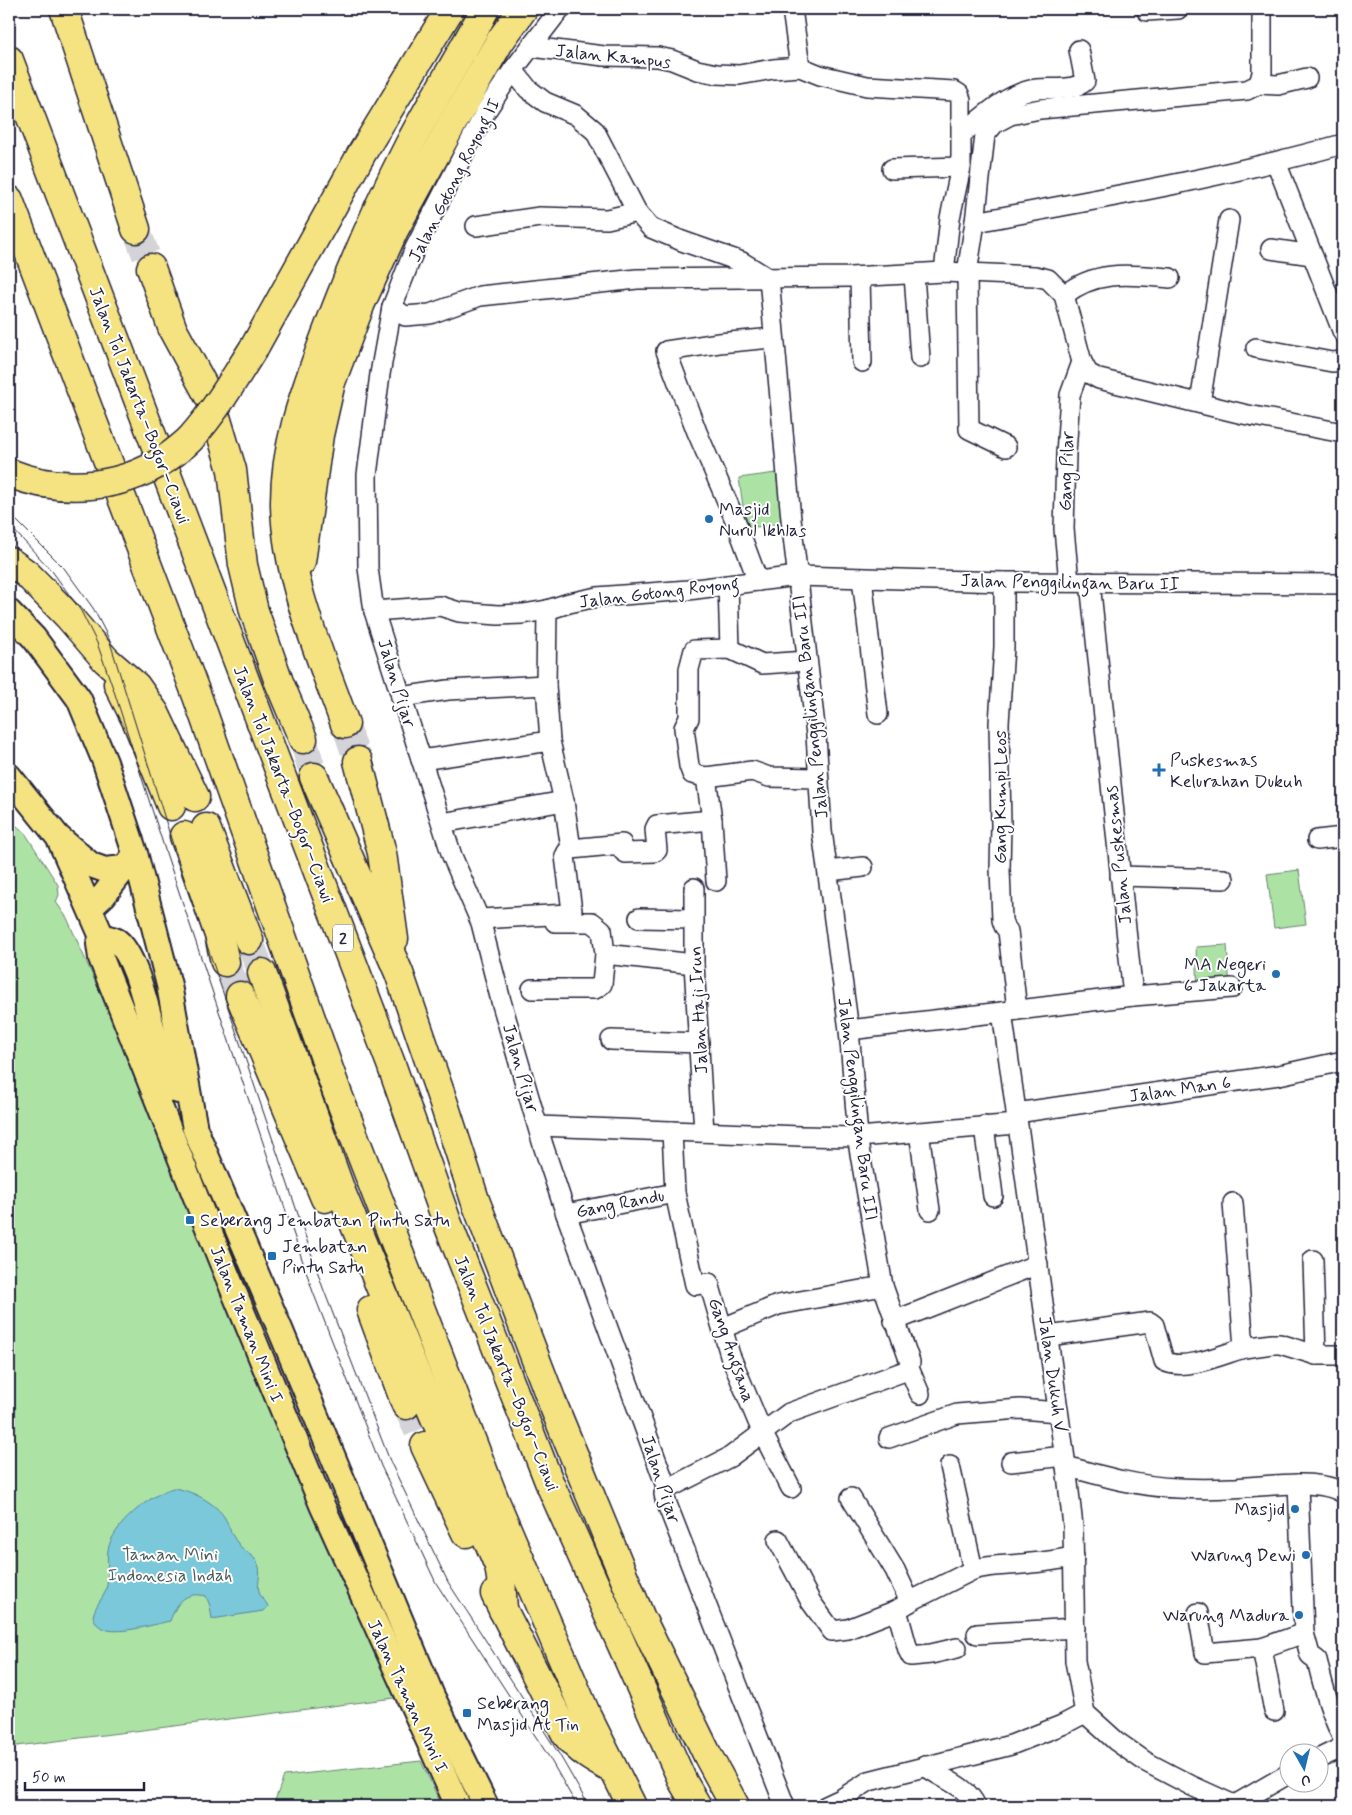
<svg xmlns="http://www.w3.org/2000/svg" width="1352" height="1815" font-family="Mynerve,sans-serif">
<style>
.green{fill:#ade2a5;stroke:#688270}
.water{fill:#7ac8d9;stroke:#57869a}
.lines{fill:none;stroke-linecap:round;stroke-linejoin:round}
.highway-tunnel{stroke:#d3d3d8;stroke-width:28;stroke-dasharray:28 14;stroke-linecap:butt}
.minor-casing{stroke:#22223b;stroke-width:22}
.major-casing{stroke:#22223b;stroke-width:28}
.highway-casing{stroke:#22223b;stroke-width:31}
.minor{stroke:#fff;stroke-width:19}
.major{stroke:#f5e382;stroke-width:24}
.highway{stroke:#f5e382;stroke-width:28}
.tram{stroke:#22223b;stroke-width:1}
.highway-bridge-casing{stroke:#22223b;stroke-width:31;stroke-linecap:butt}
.highway-bridge{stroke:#f5e382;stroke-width:28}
.poi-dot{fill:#1f6fb2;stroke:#fff;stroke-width:2}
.labels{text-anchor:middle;stroke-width:4;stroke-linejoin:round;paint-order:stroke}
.shield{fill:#fff;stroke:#646476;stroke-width:1}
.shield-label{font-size:16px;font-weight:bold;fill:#22223b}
.street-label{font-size:18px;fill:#22223b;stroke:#fff}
.poi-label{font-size:18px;fill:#22223b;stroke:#fff;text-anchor:start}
.park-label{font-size:18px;fill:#4c5c5b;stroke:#fff}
</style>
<rect width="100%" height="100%" fill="#fff"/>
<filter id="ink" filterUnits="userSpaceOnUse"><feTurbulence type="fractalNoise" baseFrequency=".02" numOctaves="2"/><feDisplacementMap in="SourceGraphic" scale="10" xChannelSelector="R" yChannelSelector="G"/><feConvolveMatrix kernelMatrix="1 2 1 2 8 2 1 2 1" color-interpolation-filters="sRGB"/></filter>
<g filter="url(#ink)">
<g class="green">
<polygon points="776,473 783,524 746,528 739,478"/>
<polygon points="9,819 25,833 58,885 59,895 56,902 67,918 154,1114 402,1697 9,1747"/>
<polygon points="1299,870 1306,924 1274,928 1267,874"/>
<polygon points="1227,945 1230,989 1198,991 1196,947"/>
<polygon points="421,1761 442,1806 273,1806 284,1776"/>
</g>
<path class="water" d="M173 1488C191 1490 215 1502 225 1518 229 1525 231 1535 237 1542 242 1551 254 1554 258 1564 262 1573 257 1582 259 1591 260 1598 266 1600 268 1607L263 1611 212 1619 210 1606 206 1596C185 1591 177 1602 170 1621 154 1624 112 1638 99 1626 96 1624 94 1619 93 1616 96 1603 104 1598 106 1589 110 1576 106 1563 108 1550 112 1525 150 1495 173 1488Z"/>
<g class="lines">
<g class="highway-tunnel">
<polyline points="136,229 151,268"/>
<polyline points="345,724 358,761"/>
<polyline points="303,739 314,777"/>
<polyline points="249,940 262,973"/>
<polyline points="225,962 240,996"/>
<polyline points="406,1405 425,1446"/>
</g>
<g class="minor-casing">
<g id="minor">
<polyline points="560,9 513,70 486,111 415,248 392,307 380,374 367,475 368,568 374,611 452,856 481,923 501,1001 543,1145 566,1214 667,1489 664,1494 665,1499 785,1806"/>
<polyline points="792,9 800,67"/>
<polyline points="1147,11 1178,9"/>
<polyline points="531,47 604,56 658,57 672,60 697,70 717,74 739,75 773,69 800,67 820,75 867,86 954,91 959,94 961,100 961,167 950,218 944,272"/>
<polyline points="513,70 528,89 545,102 576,115 595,131 637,212 651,228 682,241 742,262 768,278"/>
<polyline points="1259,84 1278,85 1307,78"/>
<path d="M962 134C984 116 1007 93 1037 89 1051 87 1074 92 1085 81L1079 50"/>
<polyline points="1276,162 1343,333"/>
<polyline points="892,169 961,167"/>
<path d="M975 222C1099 199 1222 178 1343 144"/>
<polyline points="476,226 540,217 607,219 637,212"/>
<polyline points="1271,249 1312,255"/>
<polyline points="914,275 920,358"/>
<polyline points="860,277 862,362"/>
<path d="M1064 295C1097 269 1132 275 1170 278"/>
<polyline points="392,307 405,316 430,314 480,296 637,279 850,277 944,272 1035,276 1048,279 1064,295 1082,362 1088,373 1099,379 1243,414 1343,433"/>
<polyline points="1256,348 1332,362 1343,361"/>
<polyline points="1200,403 1229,220"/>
<polyline points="1006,447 969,429 967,273 975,222 985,135 995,123 1010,115 1040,109 1247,90 1259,84 1262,73 1262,9"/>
<polyline points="862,578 878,714"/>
<polyline points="758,581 736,522 697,432 666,351 719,343 773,338"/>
<polyline points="1004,582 1004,647 999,723 1001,825 1000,869 1002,920 1004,926 1008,931 1017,1010"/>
<polyline points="1069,582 1064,529 1066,454 1070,395 1082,362"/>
<polyline points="728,585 730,649"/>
<polyline points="374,611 440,606 459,612 498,615 523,614 547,610 569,603 597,597 688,590 797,576 1004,582 1343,584"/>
<polyline points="807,661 762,664 730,649 694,650 689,669 689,718 684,728 689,766 692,774 706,777 752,771 769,777 818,778"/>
<polyline points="546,685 547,610"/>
<polyline points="401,697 448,690 546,685 550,741 564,801 571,849 567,852 565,856 572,911 568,914 480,919"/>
<polyline points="421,760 550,741"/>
<polyline points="706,777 712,820 716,881"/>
<polyline points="442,823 564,801"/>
<polyline points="1317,840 1343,837"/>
<polyline points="571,849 622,844 623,851 626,853 655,852 657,850 655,829 657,825 712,820"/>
<polyline points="828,871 863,867"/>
<polyline points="1120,876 1224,879"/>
<polyline points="694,888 694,964 704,1132"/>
<polyline points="639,918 693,919"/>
<polyline points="605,954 694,964"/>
<polyline points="532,989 595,989 602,984 605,954 602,930 592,922 555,922"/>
<polyline points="1133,996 1232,988"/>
<polyline points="1002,1012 1133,996 1090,582"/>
<polyline points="849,1030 1002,1012 1066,1466 1073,1526 1075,1661 1085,1713 1116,1741 1146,1762 1192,1786 1236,1806"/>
<polyline points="611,1040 699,1043"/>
<polyline points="1016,1113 1279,1075 1343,1061"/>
<polyline points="538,1126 800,1136 858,1137 1017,1124"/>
<polyline points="984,1126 993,1196"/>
<polyline points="672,1131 675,1193 695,1285 709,1283 730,1355 763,1434 791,1488"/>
<polyline points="919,1132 930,1210"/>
<polyline points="1233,1203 1244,1348 1272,1344 1280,1344 1316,1355 1343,1355"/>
<polyline points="566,1214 675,1193"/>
<polyline points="1313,1260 1316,1355"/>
<polyline points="894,1321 1038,1264"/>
<polyline points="723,1328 778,1305 883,1286"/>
<path d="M1048 1336 1150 1322 1154 1325 1164 1361C1184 1372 1223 1354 1244 1348"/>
<polyline points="909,1368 920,1394"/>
<polyline points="889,1438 957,1414 1020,1409 1058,1412"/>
<polyline points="1011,1462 1064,1456"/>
<polyline points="950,1466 973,1570"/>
<path d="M1066 1466C1102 1476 1140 1487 1177 1488 1195 1489 1213 1489 1231 1488 1261 1487 1318 1477 1343 1493"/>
<polyline points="667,1489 730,1457 789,1413 905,1371 909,1368 910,1362 883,1286 859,1148 849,1030 822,831 816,735 791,519 769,278"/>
<polyline points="851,1498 895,1570 910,1602"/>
<path d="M778 1540 811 1602 832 1631 848 1629 897 1610 913 1600 973 1570C992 1564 1011 1566 1031 1563 1046 1562 1060 1559 1074 1557"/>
<polyline points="897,1610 908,1650 911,1656 931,1654 957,1648"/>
<polyline points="1198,1613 1205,1653 1262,1648"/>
<path d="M1304 1633 1310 1655 1317 1660C1323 1687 1331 1714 1343 1739"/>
<polyline points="977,1634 1075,1628"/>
<polyline points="1274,1711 1262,1648 1304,1633 1298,1484"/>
<polyline points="1320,1758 1343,1747"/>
<path d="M925 1766C941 1779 967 1785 976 1806"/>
<polyline points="826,1806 841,1799 869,1781 1011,1745 1062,1725 1085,1713"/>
<polyline points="1233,1806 1290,1773"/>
</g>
</g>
<g class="major-casing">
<g id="major">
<polyline points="9,612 34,638 79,699 105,762 135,853 169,985 195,1129 280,1329 432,1696 486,1806"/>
<polyline points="9,776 58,837 91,865 105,870 124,868"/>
<polyline points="60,841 102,937"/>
<polyline points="90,908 104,895 130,861"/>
<polyline points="102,937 99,944 101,958 220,1258 322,1505 458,1806"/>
<path d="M102 937C108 938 112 938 117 941 137 957 147 1013 155 1037 162 1056 171 1073 178 1091"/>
</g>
</g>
<g class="highway-casing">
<g id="highway">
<polyline points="64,9 136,229"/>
<polyline points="9,60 391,1064 446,1219 550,1484 683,1782 697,1806"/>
<polyline points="9,200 197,696 337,1092 495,1501 587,1716 632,1806"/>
<polyline points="151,268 173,330 211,400 232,470 243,565 254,611 279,682 303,739"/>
<polyline points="255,346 362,153 450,9"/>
<polyline points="9,561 27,574 69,617 106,660 136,686 155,713 195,797"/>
<polyline points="301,562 319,435 331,382 361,303 394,230 453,122 500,41 523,9"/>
<polyline points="118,684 137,722 171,806"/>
<path d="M345 724C320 654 287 581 285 506 284 449 303 397 322 345 347 278 375 211 408 147 432 100 461 56 485 9"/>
<polyline points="358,761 382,853 394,939"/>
<polyline points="314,777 399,973 445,1107 475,1200 554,1407 640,1616 708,1756 735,1806"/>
<polyline points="206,828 249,940"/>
<polyline points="184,836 219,935 225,962"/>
<polyline points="262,973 342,1194 419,1381 499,1566 501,1578 503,1610"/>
<polyline points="240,996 325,1198"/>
<polyline points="371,1310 406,1405"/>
<polyline points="425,1446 466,1533"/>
<path d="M495 1594 566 1734C579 1751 593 1759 612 1769"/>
</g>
</g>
<use href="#minor" class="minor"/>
<use href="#major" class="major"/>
<use href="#highway" class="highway"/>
<g class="tram">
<polyline points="9,513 64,568 93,608 109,639 174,848 323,1288 390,1461 448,1582 559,1754 589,1806"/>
<polyline points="9,525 52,571 81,611 97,643 114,691 165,850 313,1292 381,1466 436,1583 549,1757 577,1806"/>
</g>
<g class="highway-bridge-casing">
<path id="highway-bridge" d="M9 473C64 495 128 489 175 452 181 447 187 443 192 437 217 409 235 377 255 346"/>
</g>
<use href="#highway-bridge" class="highway-bridge"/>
</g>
</g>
<g class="poi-dot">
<circle cx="709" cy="519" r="5"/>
<path d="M1156.5 762.5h5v5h5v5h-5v5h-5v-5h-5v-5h5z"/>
<circle cx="1276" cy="974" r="5"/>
<rect x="185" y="1215" width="10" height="10" rx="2.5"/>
<rect x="267" y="1251" width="10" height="10" rx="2.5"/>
<circle cx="1295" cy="1509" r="5"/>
<circle cx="1306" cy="1555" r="5"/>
<circle cx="1299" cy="1615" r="5"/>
<rect x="462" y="1708" width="10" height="10" rx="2.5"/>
</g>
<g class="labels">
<rect class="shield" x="333" y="924.5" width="20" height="27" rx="4"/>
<g class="shield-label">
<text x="343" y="944">2</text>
</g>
<g class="street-label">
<text transform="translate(613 56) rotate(6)" y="6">Jalan Kampus</text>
<text transform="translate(454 180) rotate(-63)" y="6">Jalan Gotong Royong II</text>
<text transform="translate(140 405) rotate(69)" y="6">Jalan Tol Jakarta–Bogor–Ciawi</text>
<text transform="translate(1066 471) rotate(-88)" y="6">Gang Pilar</text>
<text transform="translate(1070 582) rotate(1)" y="6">Jalan Penggilingan Baru II</text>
<text transform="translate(659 592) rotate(-7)" y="6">Jalan Gotong Royong</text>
<text transform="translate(397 683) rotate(73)" y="6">Jalan Pijar</text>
<text transform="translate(810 707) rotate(-96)" y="6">Jalan Penggilingan Baru III</text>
<text transform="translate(284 784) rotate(69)" y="6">Jalan Tol Jakarta–Bogor–Ciawi</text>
<text transform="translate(1000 797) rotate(-90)" y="6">Gang Kumpi Leos</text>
<text transform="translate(1118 855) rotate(-96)" y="6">Jalan Puskesmas</text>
<text transform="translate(698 1010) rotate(-93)" y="6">Jalan Haji Irun</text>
<text transform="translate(521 1068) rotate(74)" y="6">Jalan Pijar</text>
<text transform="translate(1180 1089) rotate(-8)" y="6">Jalan Man 6</text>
<text transform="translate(858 1109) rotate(83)" y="6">Jalan Penggilingan Baru III</text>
<text transform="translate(620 1203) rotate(-11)" y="6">Gang Randu</text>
<text transform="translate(247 1324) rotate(68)" y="6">Jalan Taman Mini I</text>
<text transform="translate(732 1350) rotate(71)" y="6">Gang Angsana</text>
<text transform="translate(507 1373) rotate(68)" y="6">Jalan Tol Jakarta–Bogor–Ciawi</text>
<text transform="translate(1053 1374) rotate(82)" y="6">Jalan Dukuh V</text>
<text transform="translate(661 1479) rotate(72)" y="6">Jalan Pijar</text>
<text transform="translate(408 1696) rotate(65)" y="6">Jalan Taman Mini I</text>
</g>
<g class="poi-label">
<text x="719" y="515">Masjid<tspan x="719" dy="21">Nurul Ikhlas</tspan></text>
<text x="1170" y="766">Puskesmas<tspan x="1170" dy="21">Kelurahan Dukuh</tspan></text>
<text x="1266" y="970" text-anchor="end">MA Negeri<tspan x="1266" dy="21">6 Jakarta</tspan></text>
<text x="200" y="1226">Seberang Jembatan Pintu Satu</text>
<text x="282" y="1252">Jembatan<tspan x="282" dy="21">Pintu Satu</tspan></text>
<text x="1285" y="1515" text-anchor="end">Masjid</text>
<text x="1296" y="1561" text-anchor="end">Warung Dewi</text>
<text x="1289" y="1621" text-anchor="end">Warung Madura</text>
<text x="477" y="1709">Seberang<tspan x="477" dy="21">Masjid At Tin</tspan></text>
</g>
<g class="park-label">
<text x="170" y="1560">Taman Mini<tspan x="170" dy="21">Indonesia Indah</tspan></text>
</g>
</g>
<rect width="1352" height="1815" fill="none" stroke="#fff" stroke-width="30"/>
<rect x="15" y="15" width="1322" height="1785" fill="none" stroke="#22223b" stroke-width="2" filter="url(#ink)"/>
<g transform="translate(1304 1768) rotate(172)"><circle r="24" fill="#ffffff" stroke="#a7a7b1"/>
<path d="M0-4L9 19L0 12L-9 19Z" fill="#1f6fb2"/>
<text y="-8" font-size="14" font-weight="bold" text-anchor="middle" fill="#22223b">U</text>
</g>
<path d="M25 1782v8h119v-8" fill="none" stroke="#22223b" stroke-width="2.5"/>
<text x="32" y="1782" font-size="15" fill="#22223b" stroke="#ffffff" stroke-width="4" paint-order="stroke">50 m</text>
</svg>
